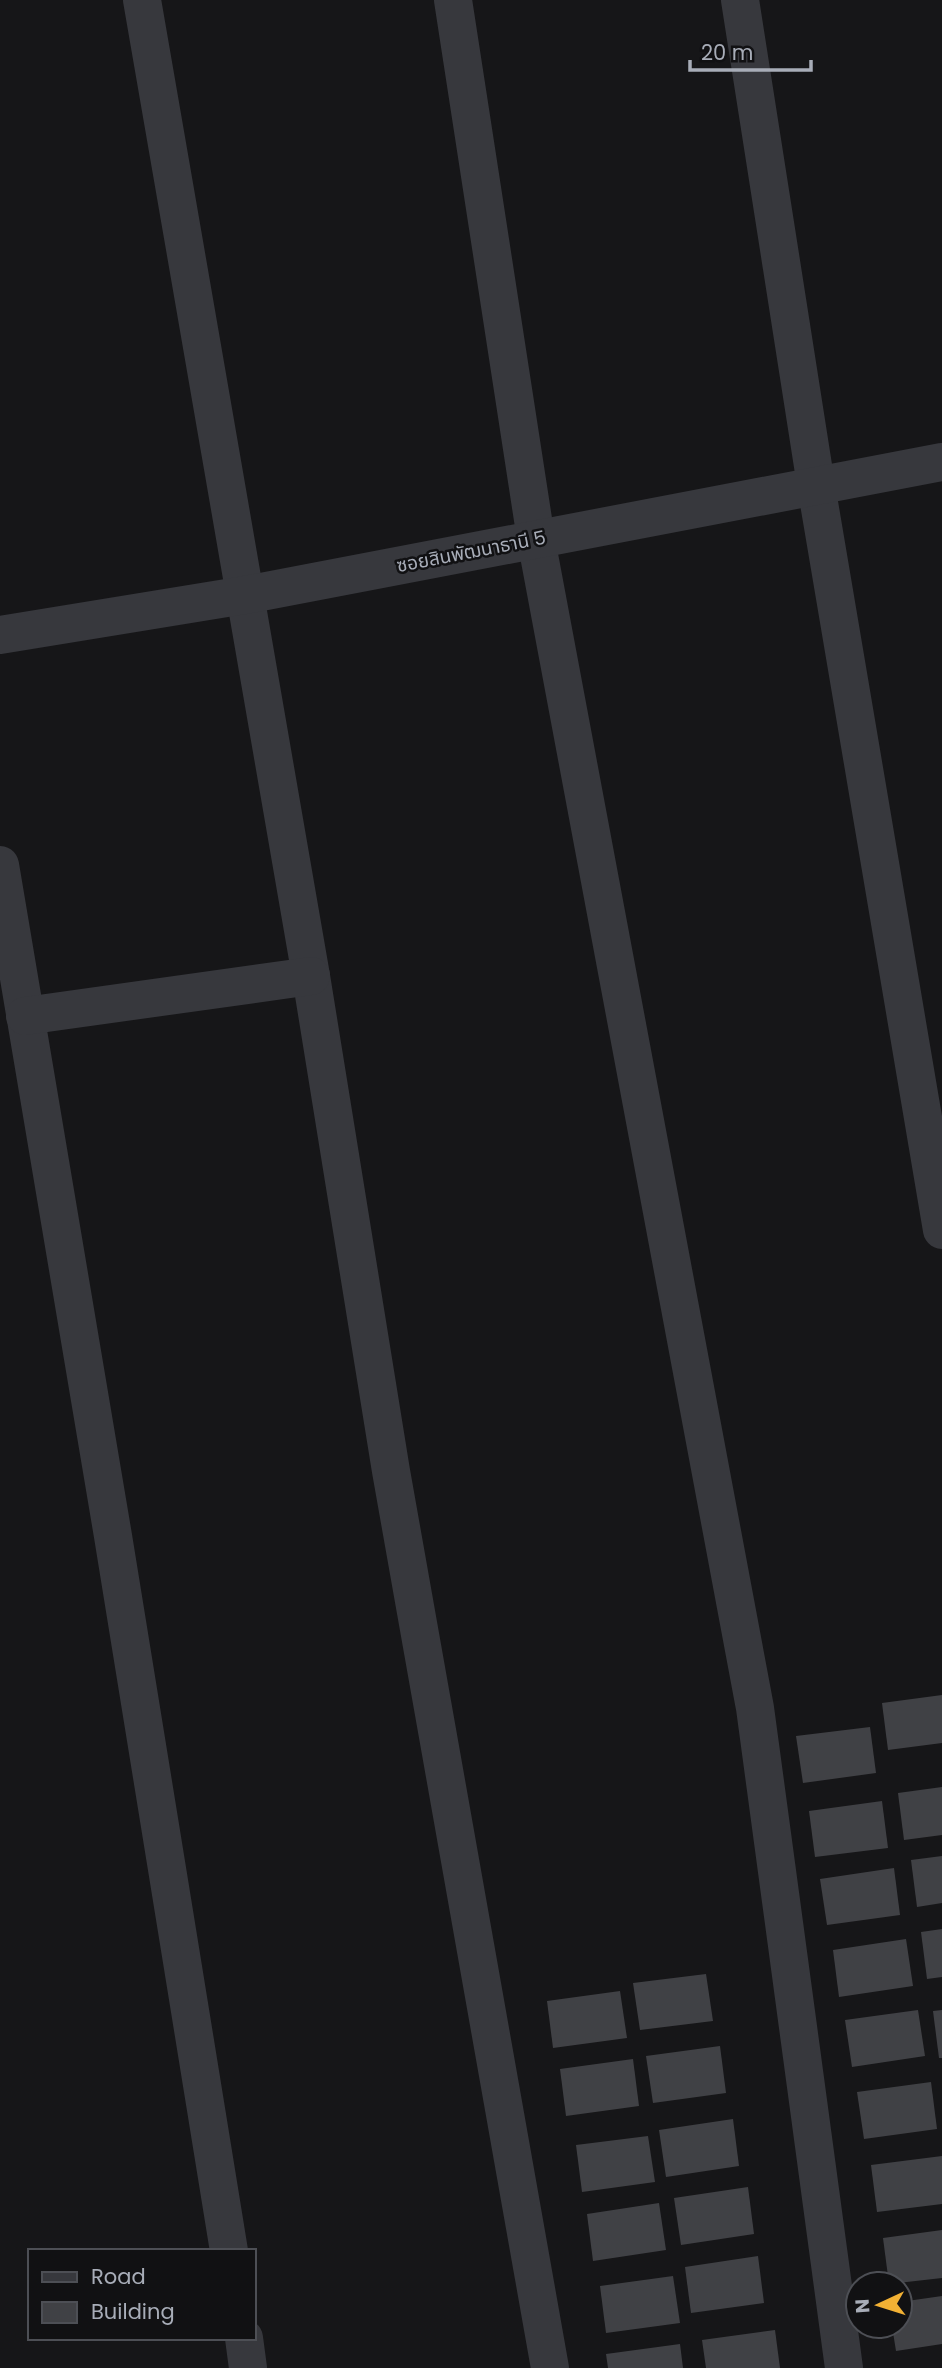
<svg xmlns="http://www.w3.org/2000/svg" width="942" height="2368" font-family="Poppins,'Noto Sans Thai',sans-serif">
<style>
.building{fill:#404145}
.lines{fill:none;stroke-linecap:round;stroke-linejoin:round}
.street{stroke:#37383d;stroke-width:38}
.labels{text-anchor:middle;stroke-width:5;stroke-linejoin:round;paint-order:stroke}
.street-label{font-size:19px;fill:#a8adb8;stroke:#111113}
</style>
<rect width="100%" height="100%" fill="#161618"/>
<g class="building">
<polygon points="942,1695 942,1743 888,1750 882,1703"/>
<polygon points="870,1727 876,1773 803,1783 796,1736"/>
<polygon points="942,1787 942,1835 904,1840 898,1793"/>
<polygon points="882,1801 888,1848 815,1857 809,1811"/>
<polygon points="942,1856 942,1903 917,1907 911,1860"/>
<polygon points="894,1868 900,1915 827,1925 820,1879"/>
<polygon points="942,1929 942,1977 927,1979 921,1932"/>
<polygon points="906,1939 913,1986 839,1997 833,1950"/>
<polygon points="706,1974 713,2021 640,2030 633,1983"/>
<polygon points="620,1991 627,2038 553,2048 547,2001"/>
<polygon points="918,2010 925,2056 852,2067 845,2020"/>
<polygon points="942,2010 942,2058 939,2058 933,2011"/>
<polygon points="720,2046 726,2093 653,2103 646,2056"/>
<polygon points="633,2059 639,2106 566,2116 560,2069"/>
<polygon points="931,2082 937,2129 864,2139 857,2092"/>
<polygon points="733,2119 739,2166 666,2177 659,2130"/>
<polygon points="648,2136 655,2182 582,2192 576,2145"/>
<polygon points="942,2156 942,2204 877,2212 871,2165"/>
<polygon points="748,2187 754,2234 681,2245 674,2198"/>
<polygon points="659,2203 666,2250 593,2261 587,2214"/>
<polygon points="942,2230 942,2278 889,2284 883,2238"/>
<polygon points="758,2256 764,2303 691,2313 685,2267"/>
<polygon points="673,2276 680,2323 606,2333 600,2286"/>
<polygon points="942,2296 942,2344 896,2351 892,2326 900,2326 900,2302"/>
<polygon points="775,2330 780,2368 706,2368 702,2340"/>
<polygon points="680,2344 683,2368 608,2368 606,2354"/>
</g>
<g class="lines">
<g class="street">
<polyline points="142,0 311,976 391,1471 550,2368"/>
<polyline points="453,0 536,539 755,1708 844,2368"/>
<polyline points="740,0 816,485 942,1230"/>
<polyline points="0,635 245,595 942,462"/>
<polyline points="0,865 113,1536 229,2251"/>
<polyline points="25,1016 311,976"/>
<polyline points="244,2338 248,2368"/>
</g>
</g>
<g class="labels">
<g class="street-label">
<text transform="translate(471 551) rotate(-11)" y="7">ซอยสินพัฒนาธานี 5</text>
</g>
</g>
<rect x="28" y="2249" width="228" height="91" fill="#111113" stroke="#4d4f55" stroke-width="2"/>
<rect x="42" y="2272" width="35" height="10" fill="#37383d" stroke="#4d4f55" stroke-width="2"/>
<text x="91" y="2284" font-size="21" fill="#a8adb8">Road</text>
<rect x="42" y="2302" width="35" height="21" fill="#404145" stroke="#4d4f55" stroke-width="2"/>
<text x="91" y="2319" font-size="21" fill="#a8adb8">Building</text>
<g transform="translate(879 2305) rotate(266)"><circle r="33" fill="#111113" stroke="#4d4f55" stroke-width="2"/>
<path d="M0-5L12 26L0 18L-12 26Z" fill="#f2b134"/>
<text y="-10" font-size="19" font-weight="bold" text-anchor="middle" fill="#a8adb8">N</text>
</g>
<path d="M690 60v10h121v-10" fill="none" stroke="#a8adb8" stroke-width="3.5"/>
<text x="701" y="60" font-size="21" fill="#a8adb8" stroke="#111113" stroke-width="5" paint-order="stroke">20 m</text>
</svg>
